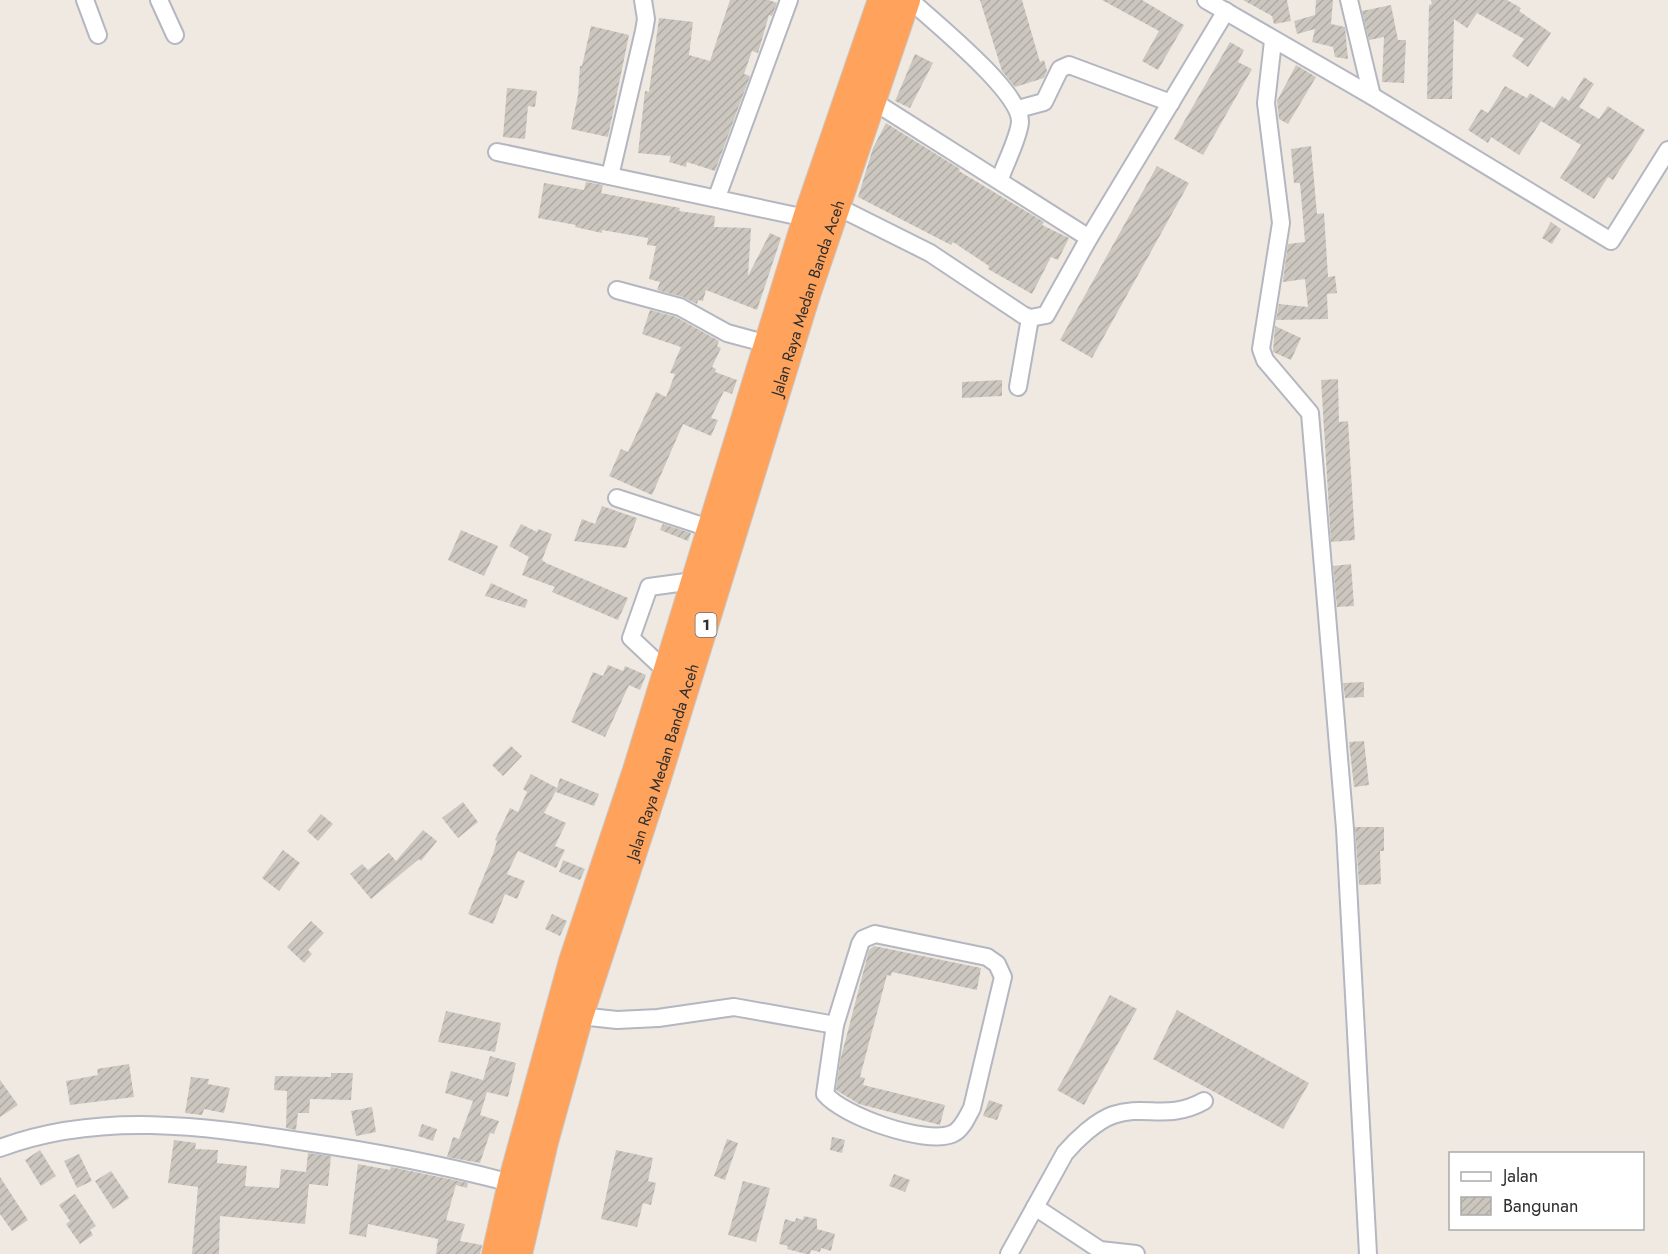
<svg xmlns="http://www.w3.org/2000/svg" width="1668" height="1254" font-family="Jost,sans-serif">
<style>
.building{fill:url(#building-hatch)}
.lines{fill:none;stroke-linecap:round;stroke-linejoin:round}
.minor-casing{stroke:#b4b7c1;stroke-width:20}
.highway-casing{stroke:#c9c9c9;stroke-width:28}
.minor{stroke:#fff;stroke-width:16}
.highway{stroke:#ffa35c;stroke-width:26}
.labels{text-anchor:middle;stroke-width:5;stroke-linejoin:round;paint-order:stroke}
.shield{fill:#fff;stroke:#6d6d6d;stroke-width:1.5}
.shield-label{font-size:15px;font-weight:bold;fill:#2e2e2e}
.street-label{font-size:16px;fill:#2e2e2e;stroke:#fff}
</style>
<defs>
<pattern id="building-hatch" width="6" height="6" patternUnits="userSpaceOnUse" patternTransform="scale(1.5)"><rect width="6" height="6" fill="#cbc7bf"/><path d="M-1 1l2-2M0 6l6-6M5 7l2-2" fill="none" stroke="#afaba4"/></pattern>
</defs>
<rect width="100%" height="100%" fill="#efe9e1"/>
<g class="building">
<polygon points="730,0 769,0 777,3 772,16 769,15 758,53 752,51 744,74 750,76 715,171 687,162 686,167 669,162 671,156 638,153 645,91 649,92 659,18 693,22 689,55 710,61"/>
<polygon points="980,0 1022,0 1040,62 1044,60 1047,71 1044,78 1015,87 1002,71"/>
<polygon points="1102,0 1142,0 1184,25 1158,70 1142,61 1159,31"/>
<polygon points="1243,0 1287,0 1291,21 1274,24 1272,16"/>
<polygon points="1316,0 1333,0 1331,24 1345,27 1348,59 1335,57 1333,47 1312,42 1315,29 1297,34 1294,21 1315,15"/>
<polygon points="1431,0 1507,0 1521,8 1519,11 1551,33 1528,67 1512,56 1524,39 1477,13 1467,28 1454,19 1452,99 1427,99 1429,5 1432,4"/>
<polygon points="1391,5 1398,40 1406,40 1404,83 1382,82 1384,37 1369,40 1362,11"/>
<polygon points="591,26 629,35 608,137 571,129 578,95 580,66 582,66"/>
<polygon points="1230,42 1244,50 1238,62 1252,69 1203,155 1174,139"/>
<polygon points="915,54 933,63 910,108 895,101"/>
<polygon points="1296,65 1316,77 1288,124 1279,119 1277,101"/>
<polygon points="1584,77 1594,84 1579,107 1599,119 1608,106 1645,130 1613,180 1608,177 1594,199 1560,178 1581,145 1541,121 1519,155 1491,137 1488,143 1468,130 1481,109 1488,113 1505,86 1527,98 1530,93 1554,108 1562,96 1569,101"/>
<polygon points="507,88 537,91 535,107 528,106 525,139 503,137"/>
<polygon points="886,123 960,169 959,171 1044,222 1042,225 1069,238 1058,260 1051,257 1032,294 988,269 989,266 953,242 951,245 858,197 873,148"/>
<polygon points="1311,146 1317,214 1324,213 1328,277 1335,276 1337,293 1327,294 1328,319 1276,320 1279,304 1308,307 1305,279 1283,282 1283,280 1288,244 1305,242 1300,183 1294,183 1291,149"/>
<polygon points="1157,166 1189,183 1092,358 1060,340"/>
<polygon points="586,182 603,185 601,193 680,208 679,211 715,216 714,227 751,228 748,276 770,233 781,238 757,310 706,290 703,301 698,300 697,304 683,297 657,290 660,282 649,279 656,246 647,245 648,238 602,230 602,233 575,227 576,225 538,218 544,183 584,190"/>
<polygon points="1551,222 1561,229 1552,244 1542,238"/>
<polygon points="650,310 676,317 719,341 717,346 721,348 712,367 716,369 715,372 737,380 732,394 724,391 711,418 718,420 711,436 683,424 652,495 609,476 621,449 628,452 656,392 666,397 675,374 670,373 681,347 642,334"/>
<polygon points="1275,326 1301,338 1291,360 1273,352"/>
<polygon points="1338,379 1339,422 1348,421 1355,540 1331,542 1321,380"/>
<polygon points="1002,380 1002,396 962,398 962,382"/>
<polygon points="602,506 637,518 626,548 574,541 582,519 595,524"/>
<polygon points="521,524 537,532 538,529 552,534 542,560 546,563 628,598 618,620 552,592 555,587 522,575 529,557 509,546"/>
<polygon points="663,524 691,533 688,541 660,530"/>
<polygon points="461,530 498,546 484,576 448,560"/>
<polygon points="1351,564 1354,606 1337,607 1333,566"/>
<polygon points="491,583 528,600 525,608 485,596"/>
<polygon points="608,665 623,671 625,666 646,675 640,690 629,685 605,737 571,722 593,672 603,676"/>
<polygon points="1364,682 1364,697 1345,698 1343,683"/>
<polygon points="1364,741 1369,785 1354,787 1349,742"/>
<polygon points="511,746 522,756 503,776 492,765"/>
<polygon points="531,774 557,788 560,778 599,794 594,806 556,792 557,789 544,813 566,823 555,846 565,850 556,868 518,851 507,874 525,881 517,899 505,894 493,924 468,914 493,854 497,841 495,840 510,808 518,812 527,792 523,789"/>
<polygon points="463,802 478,822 458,838 442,818"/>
<polygon points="321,814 333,824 318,841 307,831"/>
<polygon points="1355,827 1384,827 1384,851 1380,851 1381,884 1359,885"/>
<polygon points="423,830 437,841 421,861 419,859 371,899 350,874 362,864 368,870 389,853 396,861"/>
<polygon points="283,850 300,863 279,891 262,878"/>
<polygon points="563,860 585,869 580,880 559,872"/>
<polygon points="552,914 567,921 560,936 545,929"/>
<polygon points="311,921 324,933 308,950 312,954 304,963 287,947"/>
<polygon points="874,946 981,968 977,990 892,972 891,976 887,975 860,1077 865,1078 863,1085 945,1105 940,1125 859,1104 836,1090 840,1061 869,950"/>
<polygon points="1110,995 1137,1009 1084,1105 1057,1090"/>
<polygon points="1177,1010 1309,1083 1283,1129 1153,1059"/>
<polygon points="446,1011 501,1023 495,1052 438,1042"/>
<polygon points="490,1056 516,1063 508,1097 487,1092 480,1115 499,1121 494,1134 490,1133 480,1163 447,1157 453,1137 459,1139 473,1101 445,1093 451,1071 483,1080"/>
<polygon points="129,1064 134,1097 70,1105 66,1081 98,1075 97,1069"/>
<polygon points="331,1073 353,1073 351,1100 310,1099 309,1113 298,1113 296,1130 286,1128 287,1091 274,1090 275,1076 331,1077"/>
<polygon points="191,1077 209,1079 208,1084 230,1088 224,1113 204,1109 202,1115 185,1113"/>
<polygon points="0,1080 18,1105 0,1117"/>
<polygon points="989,1100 1003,1105 997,1120 983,1116"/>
<polygon points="372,1107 376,1132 356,1136 351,1111"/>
<polygon points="422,1124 437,1129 433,1141 418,1136"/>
<polygon points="832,1137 845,1140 842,1153 830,1150"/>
<polygon points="727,1139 738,1143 725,1180 714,1176"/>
<polygon points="174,1140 196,1143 195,1149 218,1150 217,1163 247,1166 245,1186 279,1188 281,1169 306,1172 308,1153 331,1156 328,1186 309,1184 305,1224 220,1216 219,1254 192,1254 198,1187 168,1183"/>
<polygon points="40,1150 56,1176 41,1186 25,1160"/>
<polygon points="616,1150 653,1158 648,1181 656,1183 651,1205 643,1203 637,1227 601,1219"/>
<polygon points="79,1154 92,1181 77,1188 64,1161"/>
<polygon points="358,1164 390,1170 391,1167 468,1183 467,1188 456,1185 446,1220 465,1224 460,1241 482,1245 480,1254 436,1254 438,1239 368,1224 366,1237 349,1234"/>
<polygon points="111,1171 129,1198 113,1209 95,1181"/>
<polygon points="894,1174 910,1180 905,1192 889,1186"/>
<polygon points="0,1177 28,1220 12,1231 0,1214"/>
<polygon points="743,1181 770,1188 756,1242 728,1235"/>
<polygon points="75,1194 96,1226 90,1230 93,1235 80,1244 66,1224 70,1221 59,1205"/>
<polygon points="804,1216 817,1219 817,1229 835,1234 831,1251 821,1248 820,1252 811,1250 810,1254 806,1254 787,1249 788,1246 779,1244 785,1219 795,1222 796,1218 803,1220"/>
</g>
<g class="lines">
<g class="minor-casing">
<g id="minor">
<polyline points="85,0 98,35"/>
<polyline points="159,0 175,35"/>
<path d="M910 0C934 22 1021 92 1020 122 1019 137 1005 164 1000 179"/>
<polyline points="1206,0 1372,96 1611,241 1668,150"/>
<polyline points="1349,0 1372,96"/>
<polyline points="1273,41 1266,103 1281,223 1261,349 1265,360 1310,413 1345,829 1368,1254"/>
<polyline points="873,101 1089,238"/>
<polyline points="1018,109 1044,102 1060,69 1069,65 1171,103"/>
<polyline points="497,152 806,218"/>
<polyline points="610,176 644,31 646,19 643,0"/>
<polyline points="717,197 789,0"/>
<polyline points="836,206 930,253 1023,315 1030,318 1046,315 1089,238 1226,11"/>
<polyline points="617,290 680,307 727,333 768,344"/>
<polyline points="1018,387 1030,318"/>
<polyline points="617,498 709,528"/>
<polyline points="666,671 631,638 649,587 693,581"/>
<path d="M875 934 987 957 997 964 1003 977 972 1108C967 1117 962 1130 952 1134 925 1145 843 1116 825 1094L835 1025 860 944 863 939Z"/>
<polyline points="580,1016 617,1020 658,1018 734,1007 835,1025"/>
<path d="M0 1148C99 1111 204 1126 306 1142 375 1152 443 1165 511 1183"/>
<polyline points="1035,1207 1100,1250 1136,1254"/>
<path d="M1009 1254 1065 1153C1076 1140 1096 1121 1113 1115 1145 1104 1168 1121 1204 1101"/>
</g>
</g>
<g class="highway-casing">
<g id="highway">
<polyline points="495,1254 511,1183 572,961 636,770 806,218 881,0"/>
<path id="s1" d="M519 1254 545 1142 580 1016 658 778 807 295 907 0"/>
</g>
</g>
<use href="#minor" class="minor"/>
<use href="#highway" class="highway"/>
</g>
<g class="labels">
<rect class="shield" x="695.5" y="613" width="21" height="24" rx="4.5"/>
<g class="shield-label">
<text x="706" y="630">1</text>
</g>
<g class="street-label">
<text dy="6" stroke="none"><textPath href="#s1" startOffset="999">Jalan Raya Medan Banda Aceh</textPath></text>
<text dy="6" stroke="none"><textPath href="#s1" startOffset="513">Jalan Raya Medan Banda Aceh</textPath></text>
</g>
</g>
<rect x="1449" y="1152" width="195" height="78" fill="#ffffff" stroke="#ababab" stroke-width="1.5"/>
<rect x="1461" y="1172" width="30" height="9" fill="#ffffff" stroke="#ababab" stroke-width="1.5"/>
<text x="1503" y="1182" font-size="18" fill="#2e2e2e">Jalan</text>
<rect x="1461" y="1197" width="30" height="18" fill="url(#building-hatch)" stroke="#ababab" stroke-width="1.5"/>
<text x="1503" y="1212" font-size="18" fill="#2e2e2e">Bangunan</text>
</svg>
